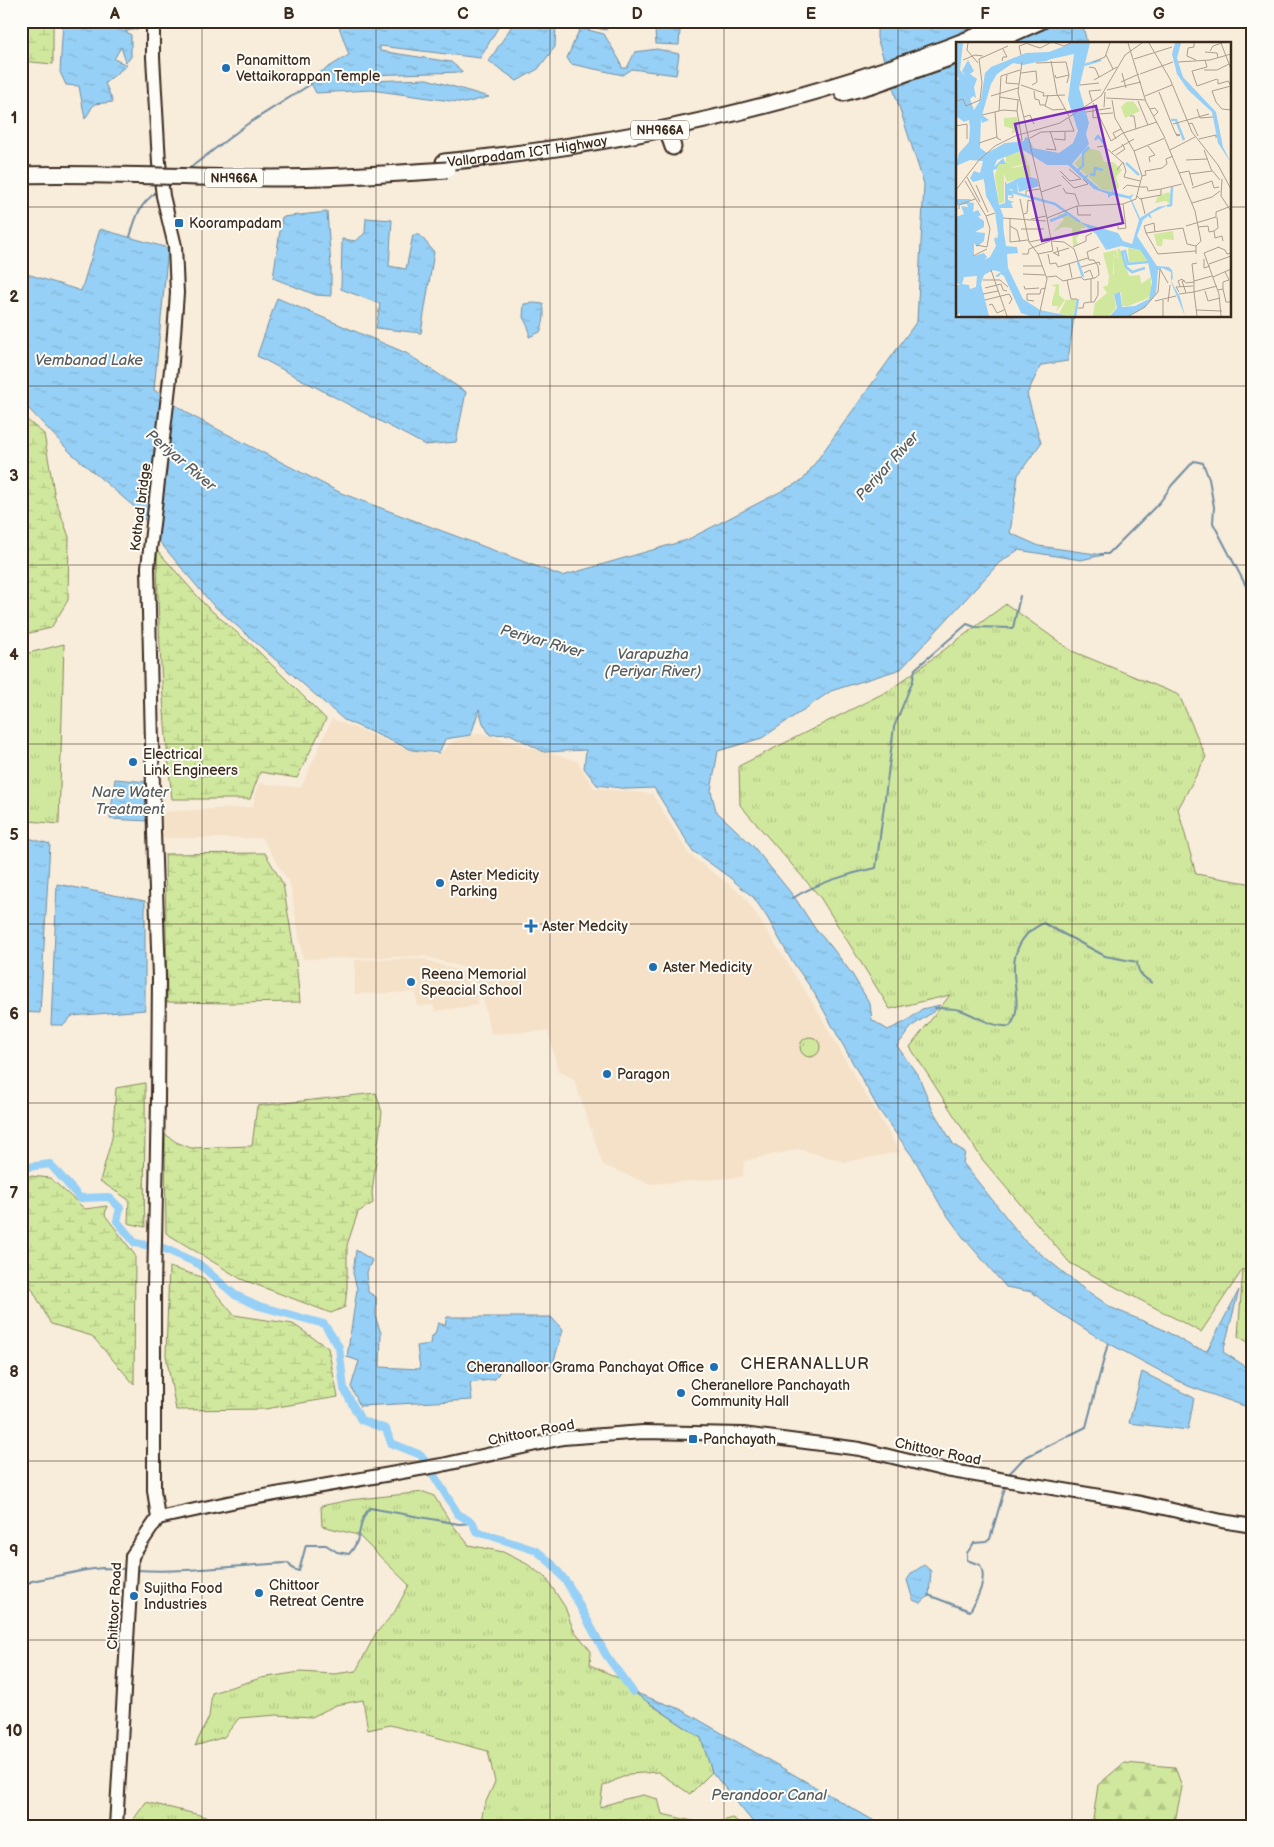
<svg xmlns="http://www.w3.org/2000/svg" width="1274" height="1847" font-family="'Balsamiq Sans',sans-serif">
<style>
.built{fill:#f4e1c8}
.grass{fill:url(#grass-tufts);stroke:#86895e}
.forest{fill:url(#forest-firs);stroke:#86895e}
.wetland{fill:url(#wetland-marsh);stroke:#86895e}
.water{fill:url(#water-ripples);stroke:#728ea0}
.lines{fill:none;stroke-linecap:round;stroke-linejoin:round}
.stream{stroke:#728ea0;stroke-width:2}
.canal{stroke:#96d0f6;stroke-width:8}
.major-casing{stroke:#3b2a1e;stroke-width:16}
.highway-casing{stroke:#3b2a1e;stroke-width:19}
.major{stroke:#fdfcf7;stroke-width:12}
.highway{stroke:#fdfcf7;stroke-width:15}
.highway-bridge-casing{stroke:#3b2a1e;stroke-width:19;stroke-linecap:butt}
.highway-bridge{stroke:#fdfcf7;stroke-width:15}
.grid{fill:none;stroke:#3b2a1e;stroke-width:1;stroke-opacity:0.55}
.poi-dot{fill:#1f6fb2;stroke:#fdfcf7;stroke-width:2}
.labels{text-anchor:middle;stroke-width:4;stroke-linejoin:round;paint-order:stroke}
.shield{fill:#fdfcf7;stroke:#75695f;stroke-width:1}
.shield-label{font-size:12px;font-weight:bold;fill:#3b2a1e}
.poi-label{font-size:14px;fill:#3b2a1e;stroke:#fdfcf7;text-anchor:start}
.street-label{font-size:14px;fill:#3b2a1e;stroke:#fdfcf7}
.water-label{font-size:15px;font-style:italic;fill:#565c5f;stroke:#fdfcf7}
.quarter-label{font-size:16px;letter-spacing:1px;fill:#3b2a1e;stroke:#fdfcf7}
.inset-river{fill:none;stroke:#96d0f6;stroke-width:2.5}
.inset-road{fill:none;stroke:#ac9e8f;stroke-width:1}
.view{fill:#7b2cbf;fill-opacity:0.15;stroke:#7b2cbf;stroke-width:2.5}
.inset-edge{fill:none;stroke:#3b2a1e;stroke-width:2.5}
.neatline{fill:none;stroke:#3b2a1e;stroke-width:2}
.grid-label{font-size:16px;text-anchor:middle;font-weight:bold;fill:#3b2a1e}
</style>
<defs>
<pattern id="grass-tufts" width="24" height="20" patternUnits="userSpaceOnUse" patternTransform="scale(1.25)"><rect width="24" height="20" fill="#d0e89d"/><path d="M3 7l-1-3M5 7V3M7 7l1-3M15 17l-1-3M17 17v-4M19 17l1-3" fill="none" stroke="#b4c787"/></pattern>
<pattern id="forest-firs" width="22" height="20" patternUnits="userSpaceOnUse" patternTransform="scale(1.25)"><rect width="22" height="20" fill="#d0e89d"/><path d="M5 1l3.5 6h-7zM16 11l3.5 6h-7z" fill="#b4c787"/></pattern>
<pattern id="wetland-marsh" width="20" height="14" patternUnits="userSpaceOnUse" patternTransform="scale(1.25)"><rect width="20" height="14" fill="#d0e89d"/><path d="M1 5h8M5 5V1M11 12h8M15 12V8" fill="none" stroke="#b4c787"/></pattern>
<pattern id="water-ripples" width="26" height="14" patternUnits="userSpaceOnUse" patternTransform="scale(1.25)"><rect width="26" height="14" fill="#96d0f6"/><path d="M2 4q2-2 4 0t4 0M15 11q2-2 4 0t4 0" fill="none" stroke="#82b3d2"/></pattern>
</defs>
<rect width="100%" height="100%" fill="#f8ecdb"/>
<filter id="ink" filterUnits="userSpaceOnUse"><feTurbulence type="fractalNoise" baseFrequency=".02" numOctaves="2"/><feDisplacementMap in="SourceGraphic" scale="10" xChannelSelector="R" yChannelSelector="G"/><feConvolveMatrix kernelMatrix="1 2 1 2 8 2 1 2 1" color-interpolation-filters="sRGB"/></filter>
<g filter="url(#ink)">
<g class="built">
<polygon points="332,719 407,749 437,755 454,741 479,733 577,761 594,788 652,794 689,854 744,896 815,1006 863,1091 900,1152 845,1162 799,1149 744,1161 743,1177 650,1184 603,1165 574,1079 558,1071 548,1031 491,1034 481,991 465,968 424,956 303,959 290,884 262,838 158,838 158,812 253,807 258,783 301,788"/>
<polygon points="424,959 466,973 468,991 476,991 478,1005 435,1011 433,1005 417,1006 416,992 355,994 355,960"/>
</g>
<g class="grass">
<polygon points="1006,604 1072,651 1179,695 1206,757 1178,809 1196,874 1253,884 1253,1345 1238,1336 1243,1269 1201,1332 1070,1263 982,1159 910,1047 950,995 890,1009 820,897 740,805 739,766 890,690"/>
<polygon points="64,644 59,824 21,820 21,655"/>
<circle cx="810" cy="1047" r="10"/>
<polygon points="424,1492 434,1496 451,1523 469,1545 503,1552 527,1564 546,1578 565,1607 573,1629 591,1651 590,1665 625,1681 650,1704 701,1738 712,1772 690,1794 658,1772 629,1774 603,1786 600,1807 625,1799 643,1795 658,1799 662,1814 710,1825 732,1818 745,1826 480,1826 484,1806 495,1782 488,1751 390,1725 368,1730 363,1700 336,1705 312,1717 277,1715 239,1718 224,1737 195,1746 209,1717 212,1693 261,1678 300,1672 334,1674 356,1671 376,1633 394,1613 409,1585 358,1535 322,1526 321,1506 350,1500"/>
<polygon points="146,1802 196,1814 209,1818 210,1826 131,1826 131,1823"/>
</g>
<polygon class="forest" points="1124,1763 1175,1767 1182,1787 1174,1826 1092,1826 1098,1785"/>
<g class="wetland">
<polygon points="21,21 53,21 53,64 21,61"/>
<polygon points="21,415 44,434 55,498 69,537 68,600 51,628 21,635"/>
<path d="M157 550 206 606 256 649 326 719 297 778 260 772 250 799H172C163 716 158 633 157 550Z"/>
<polygon points="265,853 283,884 296,962 300,1002 232,1003 167,1002 165,854"/>
<path d="M145 1083C146 1131 143 1179 145 1227L128 1223 129 1200 100 1181 112 1138 116 1088Z"/>
<polygon points="376,1093 382,1112 372,1193 373,1203 358,1212 347,1245 347,1287 345,1307 331,1313 241,1279 166,1233 165,1134 176,1142 191,1148 252,1146 257,1106"/>
<polygon points="21,1175 50,1178 85,1209 107,1206 105,1215 135,1255 134,1384 92,1336 51,1324 30,1285 21,1293"/>
<polygon points="169,1267 202,1277 234,1315 293,1324 328,1348 338,1397 265,1409 176,1410 166,1355"/>
</g>
<g class="water">
<polygon points="63,21 139,21 139,29 125,31 131,35 131,57 126,62 121,47 114,59 127,65 105,83 113,102 94,104 85,119 79,86 66,85 60,72"/>
<polygon points="337,21 502,21 480,58 380,46 380,51 451,62 463,72 366,75 369,81 427,79 489,97 465,103 371,90 316,93 309,79 349,55"/>
<polygon points="515,21 546,21 556,24 555,47 538,69 517,81 489,61"/>
<polygon points="586,21 611,21 606,30 585,26"/>
<polygon points="877,21 1082,21 1087,44 958,44 958,316 1074,316 1068,361 1041,365 1027,394 1041,443 1018,475 1010,533 1039,546 1103,555 1081,560 1018,550 999,563 901,669 831,691 762,738 718,751 711,791 716,811 753,846 795,898 816,930 830,945 852,974 870,1004 872,1020 888,1030 907,1021 922,1009 940,1005 936,1010 912,1026 897,1046 919,1077 933,1111 954,1145 965,1152 963,1163 1025,1241 1080,1286 1112,1308 1162,1329 1193,1347 1207,1351 1239,1290 1223,1352 1253,1371 1253,1409 1188,1386 1099,1338 1052,1308 1032,1292 1006,1287 963,1237 942,1208 915,1160 879,1110 813,991 790,958 767,917 754,898 729,877 693,851 654,788 628,789 597,785 584,768 586,750 544,752 510,734 490,735 483,723 479,709 471,735 445,739 439,753 412,750 344,720 212,604 158,540 139,511 71,453 27,407 21,407 21,272 81,291 100,229 168,248 154,390 192,416 341,493 562,576 687,540 803,480 917,321 924,184 877,38"/>
<polygon points="660,24 680,30 679,45 656,44 655,30"/>
<polygon points="580,28 604,34 620,61 622,68 627,68 635,52 657,49 679,54 676,75 632,69 623,75 571,64 567,58"/>
<polygon points="327,212 331,266 331,296 316,295 273,278 282,217"/>
<polygon points="366,218 392,220 389,266 406,269 413,235 420,235 434,252 421,333 376,328 380,304 341,289 342,239 356,241 365,233"/>
<polygon points="277,298 406,353 466,392 456,442 425,445 257,356"/>
<path d="M534 303 543 304C545 314 544 323 540 332L529 337V329L523 317 524 304Z"/>
<polygon points="115,779 147,782 148,821 110,819"/>
<polygon points="21,836 50,844 40,1013 21,1012"/>
<polygon points="57,884 145,901 145,1010 72,1016 64,1025 51,1025"/>
<polygon points="356,1250 372,1260 367,1272 368,1292 376,1297 376,1319 381,1333 380,1367 420,1369 417,1346 430,1344 431,1337 435,1334 438,1323 445,1325 447,1317 551,1317 563,1330 552,1367 502,1368 495,1379 470,1383 472,1400 360,1406 351,1387 359,1361 347,1357 357,1289 353,1273"/>
<polygon points="1142,1372 1194,1398 1188,1430 1129,1423"/>
<polygon points="924,1565 931,1571 929,1596 920,1603 913,1600 907,1580 912,1573"/>
<polygon points="633,1692 680,1709 883,1826 756,1826 712,1772 701,1738"/>
</g>
<g class="lines">
<g class="stream">
<polyline points="186,171 246,125 311,84"/>
<path d="M130 237C136 216 139 204 158 191"/>
<polyline points="1100,554 1108,554 1160,502 1172,485 1194,461 1203,463 1209,479 1214,507 1213,523 1246,586 1253,594"/>
<path d="M793 898C815 884 850 873 876 868L894 727 913 680 915 669 967 624 975 627 1013 628 1020 596"/>
<path d="M935 1008C943 1008 952 1008 960 1010 976 1015 992 1028 1010 1026 1029 1000 998 966 1027 934 1031 930 1038 926 1043 923L1105 956 1137 962C1138 974 1143 977 1152 983"/>
<polyline points="1008,1475 1024,1458 1086,1427 1108,1343"/>
<path d="M137 1570C188 1573 238 1565 288 1563L293 1569 299 1571 306 1545H326L337 1552 349 1554C363 1540 357 1520 370 1508L459 1524 473 1523"/>
<polyline points="21,1587 32,1581 86,1570 102,1568 125,1569"/>
<path d="M928 1595 970 1611C977 1599 988 1579 980 1565L967 1560V1553L974 1543 986 1542 990 1539 1006 1484"/>
</g>
<polyline class="canal" points="21,1168 50,1164 80,1198 109,1197 120,1208 117,1221 135,1243 163,1248 199,1264 235,1295 259,1306 324,1324 339,1347 344,1389 361,1420 386,1429 391,1443 421,1455 458,1514 473,1523 476,1531 537,1551 552,1564 568,1584 606,1655 633,1692"/>
<g class="major-casing">
<g id="major">
<polyline points="153,21 153,57 159,163 163,196 175,246 177,293 172,361 148,567 154,832 159,977 158,1100 154,1287 154,1490 158,1518"/>
<polyline points="116,1826 132,1556 158,1518 241,1500 442,1465 563,1438 643,1432 743,1434 860,1449 946,1470 1141,1503 1222,1521 1253,1526"/>
</g>
</g>
<g class="highway-casing">
<g id="highway">
<polyline points="989,44 1041,21"/>
<polyline points="843,93 875,84 958,55"/>
<polyline points="670,138 673,147"/>
<path id="s1" d="M444 162C640 143 833 97 1014 21"/>
</g>
</g>
<use href="#major" class="major"/>
<use href="#highway" class="highway"/>
<g class="highway-bridge-casing">
<path id="highway-bridge" d="M21 175C105 173 189 178 272 178 331 178 389 174 447 170"/>
</g>
<use href="#highway-bridge" class="highway-bridge"/>
</g>
</g>
<path class="grid" d="M202 21V1826M376 21V1826M550 21V1826M724 21V1826M898 21V1826M1072 21V44M21 207H958M1230 207H1253M1072 316V1826M21 386H1253M21 565H1253M21 744H1253M21 924H1253M21 1103H1253M21 1282H1253M21 1461H1253M21 1640H1253"/>
<g class="poi-dot">
<circle cx="226" cy="68" r="5"/>
<rect x="174" y="218" width="10" height="10" rx="2.5"/>
<circle cx="133" cy="762" r="5"/>
<circle cx="440" cy="883" r="5"/>
<path d="M528.5 918.5h5v5h5v5h-5v5h-5v-5h-5v-5h5z"/>
<circle cx="653" cy="967" r="5"/>
<circle cx="411" cy="982" r="5"/>
<circle cx="607" cy="1074" r="5"/>
<circle cx="714" cy="1367" r="5"/>
<circle cx="681" cy="1393" r="5"/>
<rect x="688" y="1434" width="10" height="10" rx="2.5"/>
<circle cx="259" cy="1593" r="5"/>
<circle cx="134" cy="1596" r="5"/>
</g>
<g class="labels">
<g class="shield">
<rect x="631" y="120.5" width="58" height="19" rx="4"/>
<rect x="205" y="168.5" width="58" height="19" rx="4"/>
</g>
<g class="shield-label">
<text x="660" y="134">NH966A</text>
<text x="234" y="182">NH966A</text>
</g>
<g class="poi-label">
<text x="236" y="65">Panamittom<tspan x="236" dy="16">Vettaikorappan Temple</tspan></text>
<text x="189" y="228">Koorampadam</text>
<text x="143" y="759">Electrical<tspan x="143" dy="16">Link Engineers</tspan></text>
<text x="450" y="880">Aster Medicity<tspan x="450" dy="16">Parking</tspan></text>
<text x="542" y="931">Aster Medcity</text>
<text x="663" y="972">Aster Medicity</text>
<text x="421" y="979">Reena Memorial<tspan x="421" dy="16">Speacial School</tspan></text>
<text x="617" y="1079">Paragon</text>
<text x="704" y="1372" text-anchor="end">Cheranalloor Grama Panchayat Office</text>
<text x="691" y="1390">Cheranellore Panchayath<tspan x="691" dy="16">Community Hall</tspan></text>
<text x="703" y="1444">Panchayath</text>
<text x="269" y="1590">Chittoor<tspan x="269" dy="16">Retreat Centre</tspan></text>
<text x="144" y="1593">Sujitha Food<tspan x="144" dy="16">Industries</tspan></text>
</g>
<g class="street-label">
<text dy="5" stroke="none"><textPath href="#s1" startOffset="84">Vallarpadam ICT Highway</textPath></text>
<text transform="translate(140 507) rotate(-83)" y="5">Kothad bridge</text>
<text transform="translate(531 1432) rotate(-11)" y="5">Chittoor Road</text>
<text transform="translate(938 1451) rotate(12)" y="5">Chittoor Road</text>
<text transform="translate(114 1606) rotate(-87)" y="5">Chittoor Road</text>
</g>
<g class="water-label">
<text x="89" y="365">Vembanad Lake</text>
<text transform="translate(181 460) rotate(40)" y="5">Periyar River</text>
<text transform="translate(887 466) rotate(-48)" y="5">Periyar River</text>
<text transform="translate(542 641) rotate(16)" y="5">Periyar River</text>
<text x="653" y="659">Varapuzha<tspan x="653" dy="17">(Periyar River)</tspan></text>
<text x="130" y="797">Nare Water<tspan x="130" dy="17">Treatment</tspan></text>
<text x="769" y="1800">Perandoor Canal</text>
</g>
<g class="quarter-label">
<text x="805" y="1369">CHERANALLUR</text>
</g>
</g>
<g transform="translate(956 42)">
<rect width="275" height="275" fill="#f8ecdb"/>
<path d="M177 59 184 69 169 76 165 65 170 60ZM132 106 144 109 148 120H157L166 128 160 135 163 145 159 149 156 146 155 149 145 147 132 135 133 132 130 133 118 122ZM55 120 57 126 73 122 75 134 51 140 48 132V160L43 162 39 133 43 122ZM213 150 216 155 214 162 210 159 199 161 202 154ZM109 171 129 182V186H125L124 188H135L124 192 120 197 122 202 117 204 116 186 107 185 97 190 108 177 101 173ZM217 189 218 198 207 197 206 204H201L198 192ZM172 206 184 208 191 219 173 221ZM161 207H164L173 234 184 233 185 242 195 235V252L192 256 172 264H166L165 250 158 252 160 266 153 274H137L139 261 151 251 147 245 152 243 153 234 158 232 157 213 163 218ZM121 257 117 274 103 272 110 258Z" fill="#d0e89d"/>
<path d="M61 75 63 86 55 93 57 87 48 84V76ZM67 108 72 121 57 125 55 120 50 121V113ZM160 208 163 218 157 212V232L153 234 147 211ZM103 242V253L109 258 100 270 102 264H96V259L100 245 95 243Z" fill="#d0e89d"/>
<path d="M0 1H7L4 28 10 35 6 29 12 18 18 29 14 32 21 37 18 45 20 56 17 54 14 57 18 68 25 57 29 31 35 25 70 11 93 10 116 1H134L123 46 133 81 130 92 133 102 116 122 129 134 133 132 131 136 144 147 155 150 157 146V150L173 154 178 152 175 156 184 176 202 165 212 163 194 172 196 177 192 174 187 178 181 194 201 224 213 225 216 228 217 236 215 239 224 255 229 274 215 240V230L206 226 202 228 200 252 188 266 173 274H154L161 266 158 252 164 250 166 265 179 264 193 257 196 240 192 220 184 208 165 204 150 208 140 192 124 180 162 191 167 199 176 202 183 178 174 157 156 153 152 156V152L138 147 112 123H91L67 108 41 118 38 125 47 116 50 122H43L41 127 37 128 43 163 49 161V139L51 142 63 136 75 135 81 137 83 144 63 150 61 138 62 151 59 152 56 147 50 148H54L58 154 57 156H53L57 154 52 153V158L58 160 55 161 57 166H44L50 204 61 205 62 211 51 212 52 226 67 257 84 268 113 274H74L65 271 48 234 45 232 42 235 39 234 45 230 37 228 28 233 25 242 33 274H4V271L0 274V243H4L0 240V175L8 172 5 164 12 165 11 162 1 163 0 157H15L12 160 18 161 17 170 22 168 25 173 22 175 28 179V185L19 190 29 191 28 199 21 205 18 201V214L28 211 31 215 28 218 34 215 40 204 38 197 40 195 41 197 42 192 39 170 30 154 28 137 17 140 14 136 18 129 24 131 27 119 14 118 0 124 3 111 13 100 14 85 13 78 8 80 0 74V39L3 37 0 33ZM118 12 112 58 122 89 117 101 103 111 77 106 73 96 69 95 68 99 49 101 31 111 24 106 25 76 26 81 33 78 26 73 35 42 41 32 57 21 67 23ZM21 234 20 245 14 247 13 243 6 242 8 235ZM219 1H225L221 16 227 35 260 70 267 105 275 121 262 101 256 70 232 48 221 32 216 12Z" fill="#96d0f6" fill-rule="evenodd"/>
<path class="inset-river" d="M67 20 90 18 103 10M45 23 59 17 63 21M128 23 145 18M0 72 11 77 22 72M215 78H220L228 98M20 82 25 73 27 58M14 98 25 112M139 98 142 94 150 104M27 113 20 106 17 92 36 30 55 20 83 16 125 1M29 117 31 138 28 139H32M170 121 183 133M122 128 127 124V111L133 105M134 132 138 133 139 126 147 128M49 148 99 162 124 180M211 164 215 163 216 145M94 179 111 172M122 220 127 235M189 226 176 230 170 225 166 210 169 209 172 222 192 220M32 227 35 228 41 223 44 215M0 231 28 228 46 208V174L36 149 30 115M119 274 122 257"/>
<path class="inset-road" d="M12 1 11 8 22 21M99 1 108 4 115 1M193 1 214 37 236 90 262 123 275 147M238 1V5L232 6 231 14 240 18M265 1 275 27M72 2 84 6 94 1M254 9 257 4 266 1M249 10 261 11 262 16M65 13 63 4 72 1M150 13 157 27M178 17 216 5M7 18 19 13 27 14M249 18 251 25 236 29 241 44 261 37M46 19 47 15H51L47 7M95 19 101 52M66 20 62 50 91 176M137 20 149 15 154 1M222 20 254 18 275 12M80 21 110 20 113 33M133 25 139 26 143 35M248 28H261L273 22M65 31 80 29 81 40 76 43M166 31 170 46M184 32 217 20M51 33 50 41 63 42M99 33 100 36 113 33 111 41M262 37V42L272 39 275 44 256 49 260 60 266 67 275 68M138 38 161 25M165 40 183 32M65 43 88 51 87 54 109 53M124 43 143 41M151 48 185 40M78 49 79 57 83 58 84 63H89M203 50 218 88 221 94 224 93 220 92M101 52 113 74M92 53 89 64 97 68 109 67M35 54 62 46M189 54 216 43M43 55 63 58M150 56 189 58M156 58 159 76 178 109M0 59 7 57 10 64 24 58 26 41 23 17 52 4M136 59 133 49 145 48M182 59 192 83M137 61 155 99 167 91M148 65 149 50M137 66V76L143 75M194 67 199 66 202 70 198 74M241 67 244 76 257 75M43 69 45 34 64 28M39 70 41 96 45 98M130 70 155 66M142 72 157 71M26 73 47 68 61 69 62 58M174 74H178L180 87M68 75 74 73 78 82M217 82 253 72M233 82 236 81 242 94M0 84 11 82V97M167 91 201 80M74 96 85 90 118 89 113 76M98 97 109 98V90M160 97 157 91 165 87M209 97 239 169 245 199 240 204V212M243 97 260 93V96M61 98H66L61 69M23 101 41 95M192 104 199 113 193 115 194 120M141 105 148 104 166 120M90 107 100 108 94 89M214 108 239 95M248 108 255 127 264 138M156 110 178 97M160 113 169 107 166 102M230 118 251 117M113 127 125 137M161 128 167 120 170 129 168 135 184 139M104 129 114 139 125 137M223 131 233 129 237 144M234 132 256 129M106 134 118 146 132 142 127 137M186 134 190 133 189 129 206 126 211 122 210 117 217 114M11 135 24 160M266 137 265 154 275 169M9 139 30 174 39 171M20 143 32 170M107 146 110 151 119 152 123 163M236 146 256 139 258 146 263 145M167 147 171 143 183 145M205 147 226 142M0 148 23 118 39 104 59 94 104 81 145 54 169 13 186 1M85 150 105 143M70 153V149L84 147M181 154 184 157 205 153V147L192 149 191 145H184M185 156 189 172M64 157 73 200M236 161 256 155 264 149M121 164 122 173H135M3 167V163L19 157M68 172 71 171 72 158 75 159M47 176 90 179M54 176V200L72 198M75 177 90 174M54 184 61 188 64 200M162 184V187L170 186 167 162M230 184 260 175V170L275 164M242 185 252 184 253 190 258 189M65 187H88M258 189 259 196 266 194 267 199M258 189 262 186 261 175M190 191 188 184 198 181 199 190M95 199 108 200 118 207 122 219M20 203 31 205 34 187 30 174M240 204 231 202 227 186 190 191 202 212 240 209M117 205 130 199V194L136 191M262 205 269 208 271 212 275 211M263 205 248 211 263 252 265 274M97 211 113 206M98 211 103 214 101 205M66 212H72L73 207 94 199M82 212 73 200 93 196M92 212 94 222 100 221 102 225 132 216M17 214 31 207M248 217V226L254 224M113 221 116 236M241 221 236 222 238 239 256 234M253 222 275 214M67 224H86M125 225 143 220 144 223M35 228 51 274M128 231 134 228 137 236M67 232 89 233M91 235 100 234 107 239 125 235 128 238 139 236 143 233 142 224 138 218H133L131 210 143 205M257 235 275 227M27 238H44L52 245M111 238 115 257H121M229 239H226L230 251M68 244 69 247 83 246M224 244 222 239 226 237 230 241 238 240M29 246 45 242 47 248 51 249M267 247 270 260H275M262 248 267 247V240L273 238 269 230M249 249 252 259 264 256M223 250 220 245 237 244M27 252 42 249M223 252 238 250V239M29 258 53 252 56 257 53 262M207 258V274M78 259 71 258V252H84L85 247 90 246M199 259 220 254M135 260H138L142 253V239M212 260 214 243M33 263 36 262 41 271 48 268M122 266H127L128 261 135 260V237M240 268 266 269M83 274 91 237 82 212 97 209 91 176 121 164 167 162 180 157 186 134 178 109 209 96 190 60 172 1M173 274 189 265 202 250 204 227 212 241M241 274 238 250 261 244"/>
<path class="view" d="M140 64 167 181 86 199 59 82Z"/>
<rect width="275" height="275" class="inset-edge"/>
</g>
<rect width="1274" height="1847" fill="none" stroke="#fdfcf7" stroke-width="55"/>
<rect x="28" y="28" width="1218" height="1792" class="neatline"/>
<g class="grid-label">
<text x="115" y="19">A</text>
<text x="289" y="19">B</text>
<text x="463" y="19">C</text>
<text x="637" y="19">D</text>
<text x="811" y="19">E</text>
<text x="985" y="19">F</text>
<text x="1159" y="19">G</text>
<text x="14" y="123">1</text>
<text x="14" y="302">2</text>
<text x="14" y="481">3</text>
<text x="14" y="660">4</text>
<text x="14" y="840">5</text>
<text x="14" y="1019">6</text>
<text x="14" y="1198">7</text>
<text x="14" y="1377">8</text>
<text x="14" y="1556">9</text>
<text x="14" y="1736">10</text>
</g>
</svg>
